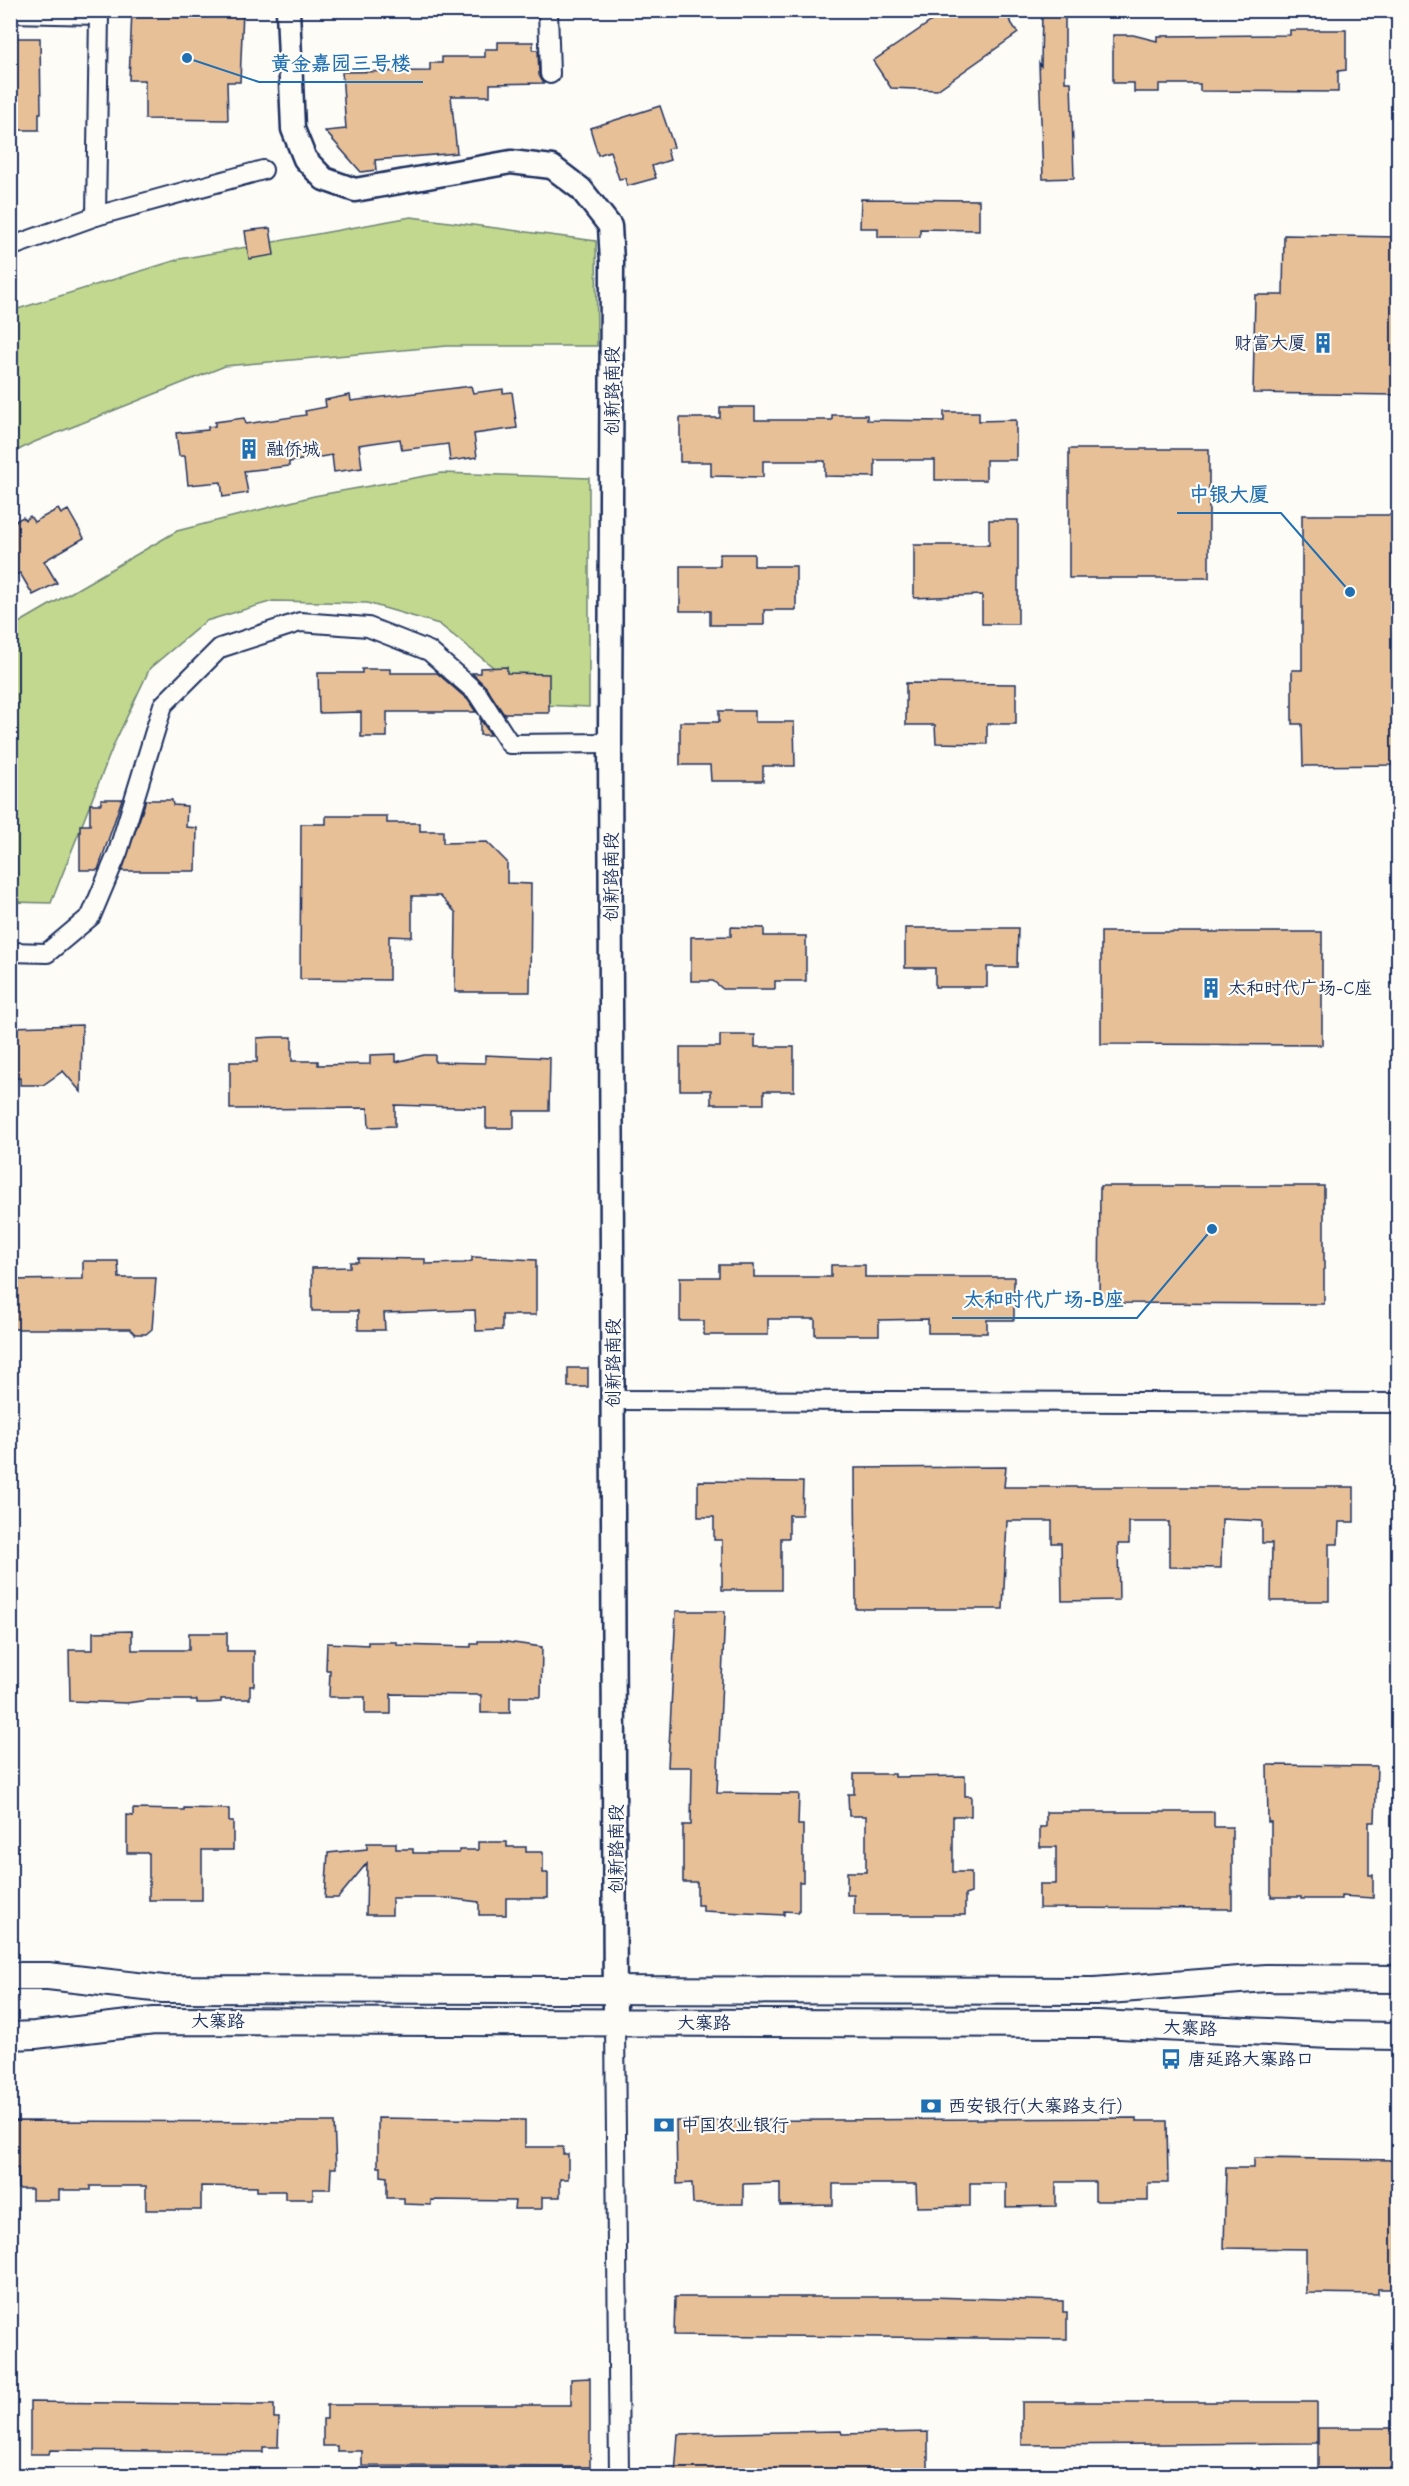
<svg xmlns="http://www.w3.org/2000/svg" width="1409" height="2486" font-family="'Comic Neue','LXGW WenKai TC',sans-serif">
<style>
.green{fill:#c1d88e;stroke:#6e8476;stroke-width:1.5}
.building{fill:#e8c098;stroke:#1b2f5e;stroke-width:1.5}
.lines{fill:none;stroke-linecap:round;stroke-linejoin:round}
.minor-casing{stroke:#1b2f5e;stroke-width:22}
.tertiary-casing{stroke:#1b2f5e;stroke-width:27}
.secondary-casing{stroke:#1b2f5e;stroke-width:30}
.minor{stroke:#fdfcf7;stroke-width:18}
.tertiary{stroke:#fdfcf7;stroke-width:22}
.secondary{stroke:#fdfcf7;stroke-width:26}
.labels{text-anchor:middle;stroke-width:4.5;stroke-linejoin:round;paint-order:stroke}
.poi-label{font-size:18px;fill:#1b2f5e;stroke:#fdfcf7;text-anchor:start}
.street-label{font-size:18px;fill:#1b2f5e;stroke:#fdfcf7}
.leader{fill:none;stroke:#1f6fb2;stroke-width:2}
.callout-dot{fill:#1f6fb2;stroke:#fdfcf7;stroke-width:2}
.callout-label{font-size:20px;text-anchor:middle;font-weight:bold;fill:#1f6fb2;stroke:#fdfcf7;stroke-width:4.5;stroke-linejoin:round;paint-order:stroke}
</style>
<rect width="100%" height="100%" fill="#fdfcf7"/>
<filter id="ink" filterUnits="userSpaceOnUse"><feTurbulence type="fractalNoise" baseFrequency=".0167" numOctaves="2"/><feDisplacementMap in="SourceGraphic" scale="12" xChannelSelector="R" yChannelSelector="G"/><feConvolveMatrix kernelMatrix="1 2 1 2 8 2 1 2 1" color-interpolation-filters="sRGB"/></filter>
<g filter="url(#ink)">
<g class="green">
<polygon points="411,217 596,241 597,346 447,346 225,366 32,443 11,454 11,311 180,259"/>
<polygon points="442,473 589,478 589,707 518,704 498,671 439,624 367,603 273,601 206,621 150,668 114,744 51,903 11,902 10,628 177,531 314,496"/>
</g>
<g class="building">
<polygon points="132,10 243,10 240,82 227,82 228,120 145,119 145,80 129,80"/>
<polygon points="948,10 1003,10 1018,33 937,90 891,88 873,61"/>
<polygon points="1042,10 1065,10 1065,82 1071,82 1074,178 1043,179 1039,63 1041,66"/>
<polygon points="1290,30 1346,30 1346,70 1338,71 1338,92 1200,91 1200,84 1159,84 1159,92 1134,92 1134,83 1113,83 1113,35 1133,35 1157,41 1157,36 1290,35"/>
<polygon points="10,38 40,38 41,113 39,113 39,130 10,130"/>
<polygon points="498,42 533,42 533,50 538,50 539,75 544,83 490,84 490,96 451,96 457,153 375,160 376,170 361,172 325,131 346,129 342,72 430,71 430,63 442,63 442,57 485,57 485,49 498,49"/>
<polygon points="660,106 674,147 667,149 670,160 652,166 656,178 627,186 625,178 619,179 610,151 598,155 590,128"/>
<polygon points="861,199 979,200 979,230 920,229 920,237 878,237 878,228 860,228"/>
<polygon points="270,228 274,255 249,259 245,231"/>
<polygon points="1284,235 1398,237 1398,395 1253,393 1255,295 1283,295"/>
<polygon points="471,386 473,393 503,389 503,393 512,392 517,428 474,434 477,457 450,461 448,444 402,450 400,439 359,445 362,468 334,472 332,455 289,462 289,466 244,471 248,493 223,497 221,482 188,485 185,456 179,456 176,433 208,430 208,427 215,426 215,422 244,418 246,424 306,415 305,411 326,407 325,400 350,395 351,401"/>
<polygon points="720,407 755,407 755,420 832,420 832,415 867,415 867,420 944,421 944,412 979,412 979,421 1016,420 1016,460 986,460 986,480 935,480 935,460 875,460 875,477 825,476 825,461 763,461 763,477 711,476 711,462 680,462 680,418 720,418"/>
<rect x="1069" y="449" width="140" height="129"/>
<polygon points="58,509 61,514 68,510 84,538 44,561 57,583 33,595 20,573 10,578 10,524 23,517 25,520 30,516 34,522"/>
<polygon points="1302,515 1398,515 1398,765 1303,766 1302,724 1292,724 1292,670 1302,670"/>
<polygon points="989,520 1018,520 1018,624 982,624 982,595 914,598 914,545 989,545"/>
<polygon points="720,554 754,554 754,566 796,566 796,610 764,610 764,625 710,625 710,611 680,611 680,566 720,566"/>
<polygon points="507,667 507,673 549,674 549,713 505,713 505,716 486,687 472,673 480,673 480,668"/>
<polygon points="362,669 390,669 390,673 437,673 468,700 476,712 387,712 387,737 361,737 361,712 319,713 318,673 362,673"/>
<polygon points="906,683 1016,684 1016,724 987,724 987,744 936,743 935,725 906,725"/>
<polygon points="719,711 755,711 755,722 794,722 795,766 763,766 763,781 711,781 710,765 680,765 680,722 719,722"/>
<polygon points="480,719 491,735 480,735"/>
<polygon points="101,799 122,799 98,870 80,870 80,825 90,825 90,804 101,804"/>
<polygon points="146,800 172,800 173,805 187,806 186,827 197,828 196,871 122,871"/>
<polygon points="326,816 387,816 387,823 420,823 420,831 443,831 443,843 487,842 507,862 507,883 531,884 530,992 455,992 456,913 440,896 412,896 412,937 389,936 389,980 300,979 301,824 326,824"/>
<polygon points="731,927 764,928 764,936 806,936 806,981 775,981 775,989 723,989 713,981 691,981 691,937 731,936"/>
<polygon points="905,928 1018,928 1017,967 987,967 987,987 935,987 935,968 905,968"/>
<polygon points="1101,932 1322,932 1322,1045 1101,1044"/>
<polygon points="82,1025 81,1092 63,1071 43,1085 20,1085 20,1078 10,1078 10,1027"/>
<polygon points="720,1035 755,1035 755,1047 794,1047 794,1091 764,1091 764,1104 711,1104 711,1090 680,1090 680,1047 720,1047"/>
<polygon points="273,1037 292,1037 292,1061 318,1061 318,1065 370,1064 370,1055 396,1054 396,1062 424,1055 435,1055 435,1062 485,1063 485,1055 550,1058 549,1111 514,1111 514,1128 486,1128 486,1108 395,1105 395,1126 369,1127 368,1108 230,1109 230,1062 257,1062 257,1038"/>
<polygon points="1100,1186 1324,1186 1324,1304 1099,1303"/>
<polygon points="472,1257 536,1260 536,1315 502,1315 502,1330 476,1331 475,1310 384,1313 385,1330 358,1330 358,1311 312,1311 312,1268 350,1267 350,1262 358,1262 358,1258 425,1259 425,1264 464,1263 472,1261"/>
<polygon points="83,1261 118,1261 119,1278 156,1278 152,1329 146,1334 135,1334 130,1329 10,1329 10,1280 83,1279"/>
<polygon points="719,1265 754,1265 754,1277 831,1277 831,1265 865,1265 865,1277 1014,1277 1014,1320 987,1320 987,1333 928,1333 928,1319 879,1320 879,1335 815,1335 815,1319 768,1319 768,1335 704,1335 704,1321 680,1321 680,1277 719,1277"/>
<rect x="568" y="1368" width="20" height="19"/>
<polygon points="1006,1467 1004,1487 1354,1487 1354,1522 1339,1522 1338,1544 1329,1544 1329,1601 1271,1601 1272,1543 1262,1543 1262,1521 1222,1519 1221,1568 1169,1567 1169,1522 1129,1522 1129,1544 1118,1544 1119,1600 1062,1601 1061,1543 1052,1543 1052,1521 1007,1521 1003,1609 856,1609 855,1468"/>
<polygon points="698,1481 803,1482 802,1515 789,1515 789,1538 781,1538 781,1590 722,1590 722,1540 714,1540 714,1517 698,1517"/>
<polygon points="676,1611 725,1611 717,1793 799,1794 798,1825 803,1825 803,1882 799,1882 799,1912 784,1911 784,1915 703,1911 703,1905 697,1905 697,1882 683,1882 683,1825 691,1825 692,1767 668,1767"/>
<polygon points="132,1631 132,1650 189,1650 189,1633 227,1633 227,1651 254,1651 254,1686 250,1686 250,1699 221,1699 221,1702 208,1703 197,1703 197,1700 148,1700 127,1703 70,1701 69,1650 93,1650 93,1632"/>
<polygon points="478,1641 500,1641 542,1647 541,1697 510,1697 510,1713 481,1713 481,1695 391,1694 391,1714 365,1714 365,1697 329,1697 330,1670 326,1670 327,1643 368,1645 368,1642 397,1642 397,1645 471,1647 471,1644 478,1644"/>
<polygon points="1267,1765 1377,1766 1375,1822 1369,1822 1369,1875 1373,1875 1373,1898 1341,1896 1341,1899 1301,1899 1301,1897 1271,1897 1271,1822 1268,1822"/>
<polygon points="854,1774 895,1774 895,1777 965,1776 965,1796 971,1796 971,1816 953,1816 953,1872 971,1872 971,1893 965,1895 965,1915 854,1915 854,1895 847,1895 847,1872 866,1872 866,1816 849,1816 848,1794 854,1794"/>
<polygon points="184,1808 229,1809 229,1822 233,1822 233,1850 202,1850 202,1900 149,1900 149,1853 127,1853 127,1815 133,1816 133,1809 184,1810"/>
<polygon points="1046,1812 1214,1812 1214,1827 1232,1827 1232,1909 1039,1908 1039,1884 1056,1884 1056,1847 1040,1847 1040,1827 1046,1827"/>
<polygon points="478,1842 507,1842 507,1847 526,1847 526,1852 543,1852 543,1873 548,1873 548,1898 506,1898 506,1915 479,1915 479,1902 447,1898 392,1898 392,1915 366,1915 367,1863 338,1898 325,1898 328,1853 367,1849 367,1843 396,1843 396,1849 413,1849 413,1853 459,1853 459,1850 478,1850"/>
<polygon points="378,2118 525,2120 525,2147 563,2147 563,2154 568,2154 568,2179 560,2179 560,2197 542,2197 542,2209 514,2209 515,2201 431,2200 431,2205 404,2204 404,2198 387,2198 387,2177 381,2176 381,2167 378,2167"/>
<polygon points="1136,2118 1136,2121 1167,2121 1168,2183 1148,2183 1148,2201 1095,2201 1095,2182 1056,2182 1056,2206 1006,2207 1006,2183 970,2183 970,2206 917,2207 916,2184 833,2184 833,2205 780,2206 780,2183 743,2184 743,2204 693,2204 692,2183 677,2184 676,2121"/>
<polygon points="14,2121 334,2122 336,2168 331,2168 330,2189 313,2189 313,2199 285,2199 285,2191 257,2191 257,2187 201,2186 201,2210 146,2210 146,2186 90,2186 90,2190 59,2190 59,2200 32,2200 32,2189 18,2189 18,2168 13,2168"/>
<polygon points="1254,2158 1398,2160 1398,2289 1378,2289 1378,2294 1306,2293 1306,2249 1224,2248 1226,2168 1254,2168"/>
<polygon points="675,2297 930,2297 1063,2301 1063,2312 1067,2312 1067,2339 674,2335"/>
<polygon points="590,2378 590,2467 362,2466 362,2451 337,2451 337,2446 323,2446 323,2419 327,2419 327,2405 571,2405 571,2379"/>
<polygon points="30,2402 274,2405 274,2418 279,2418 278,2447 263,2447 263,2452 50,2450 49,2454 30,2454"/>
<polygon points="1022,2402 1317,2402 1317,2443 1022,2445"/>
<rect x="1318" y="2428" width="80" height="42"/>
<polygon points="841,2431 842,2434 928,2432 928,2475 675,2475 678,2434"/>
</g>
<g class="lines">
<g class="minor-casing">
<g id="minor">
<polyline points="548,10 550,74"/>
<polyline points="10,13 99,15 99,10"/>
<polyline points="96,216 99,15"/>
<polyline points="10,247 96,216 263,170"/>
<polyline points="10,952 47,953 91,916 118,852 163,705 220,648 300,622 368,627 429,651 477,693 510,744 610,743"/>
<polyline points="614,1400 1398,1403"/>
<polyline points="615,2023 619,2476"/>
</g>
</g>
<g class="tertiary-casing">
<polyline id="tertiary" points="288,10 293,129 305,159 324,179 355,190 511,162 552,167 581,189 610,226 612,262 610,743 615,2023"/>
</g>
<g class="secondary-casing">
<g id="secondary">
<polyline points="10,1976 48,1976 163,1989 556,1990 1095,1991 1266,1978 1398,1979"/>
<polyline points="10,2036 35,2035 154,2021 1098,2024 1330,2035 1398,2036"/>
</g>
</g>
<use href="#minor" class="minor"/>
<use href="#tertiary" class="tertiary"/>
<use href="#secondary" class="secondary"/>
</g>
</g>
<defs>
<g id="building-bare" transform="scale(1.62)"><path d="M-4-6H4V6H1V3H-1V6H-4ZM-2.5-4.3h1.7v1.8h-1.7ZM.8-4.3h1.7v1.8H.8ZM-2.5-1h1.7V.8h-1.7ZM.8-1h1.7V.8H.8Z" fill="#1f6fb2" stroke="#fdfcf7" stroke-width="2.5" paint-order="stroke"/></g>
<g id="bus-bare" transform="scale(1.62)"><path d="M-5-6H5V4H4V6H2V4H-2V6H-4V4H-5ZM-3.5-4V0h7V-4ZM-3.5 1.2v1.5H-2V1.2ZM2 1.2v1.5H3.5V1.2Z" fill="#1f6fb2" stroke="#fdfcf7" stroke-width="2.5" paint-order="stroke"/></g>
<g id="bank-bare" transform="scale(1.62)"><path d="M-6-4H6V4H-6ZM0-2.3a2.3 2.3 0 1 0 0 4.6a2.3 2.3 0 1 0 0-4.6Z" fill="#1f6fb2" stroke="#fdfcf7" stroke-width="2.5" paint-order="stroke"/></g>
</defs>
<g fill-rule="evenodd">
<use href="#building-bare" x="1323" y="343"/>
<use href="#building-bare" x="249" y="449"/>
<use href="#building-bare" x="1211" y="988"/>
<use href="#bus-bare" x="1171" y="2059"/>
<use href="#bank-bare" x="931" y="2106"/>
<use href="#bank-bare" x="664" y="2125"/>
</g>
<g class="labels">
<g class="poi-label">
<text x="1306" y="349" text-anchor="end">财富大厦</text>
<text x="266" y="455">融侨城</text>
<text x="1228" y="994">太和时代广场-C座</text>
<text x="1188" y="2065">唐延路大寨路口</text>
<text x="948" y="2112">西安银行(大寨路支行)</text>
<text x="681" y="2131">中国农业银行</text>
</g>
<g class="street-label">
<text transform="translate(612 391) rotate(-90)" y="6">创新路南段</text>
<text transform="translate(611 877) rotate(-90)" y="6">创新路南段</text>
<text transform="translate(613 1363) rotate(-90)" y="6">创新路南段</text>
<text transform="translate(616 1849) rotate(-90)" y="6">创新路南段</text>
<text x="218" y="2027">大寨路</text>
<text x="704" y="2029">大寨路</text>
<text transform="translate(1190 2028) rotate(3)" y="6">大寨路</text>
</g>
</g>
<path class="leader" d="M187 58L259 82H423M1350 592L1281 513H1177M1212 1229L1137 1318H952"/>
<g class="callout-dot">
<circle cx="187" cy="58" r="6"/>
<circle cx="1350" cy="592" r="6"/>
<circle cx="1212" cy="1229" r="6"/>
</g>
<g class="callout-label">
<text x="341" y="70">黄金嘉园三号楼</text>
<text x="1229" y="501">中银大厦</text>
<text x="1044" y="1306">太和时代广场-B座</text>
</g>
<rect width="1409" height="2486" fill="none" stroke="#fdfcf7" stroke-width="36"/>
<rect x="18" y="18" width="1373" height="2450" fill="none" stroke="#1b2f5e" stroke-width="2" filter="url(#ink)"/>
</svg>
